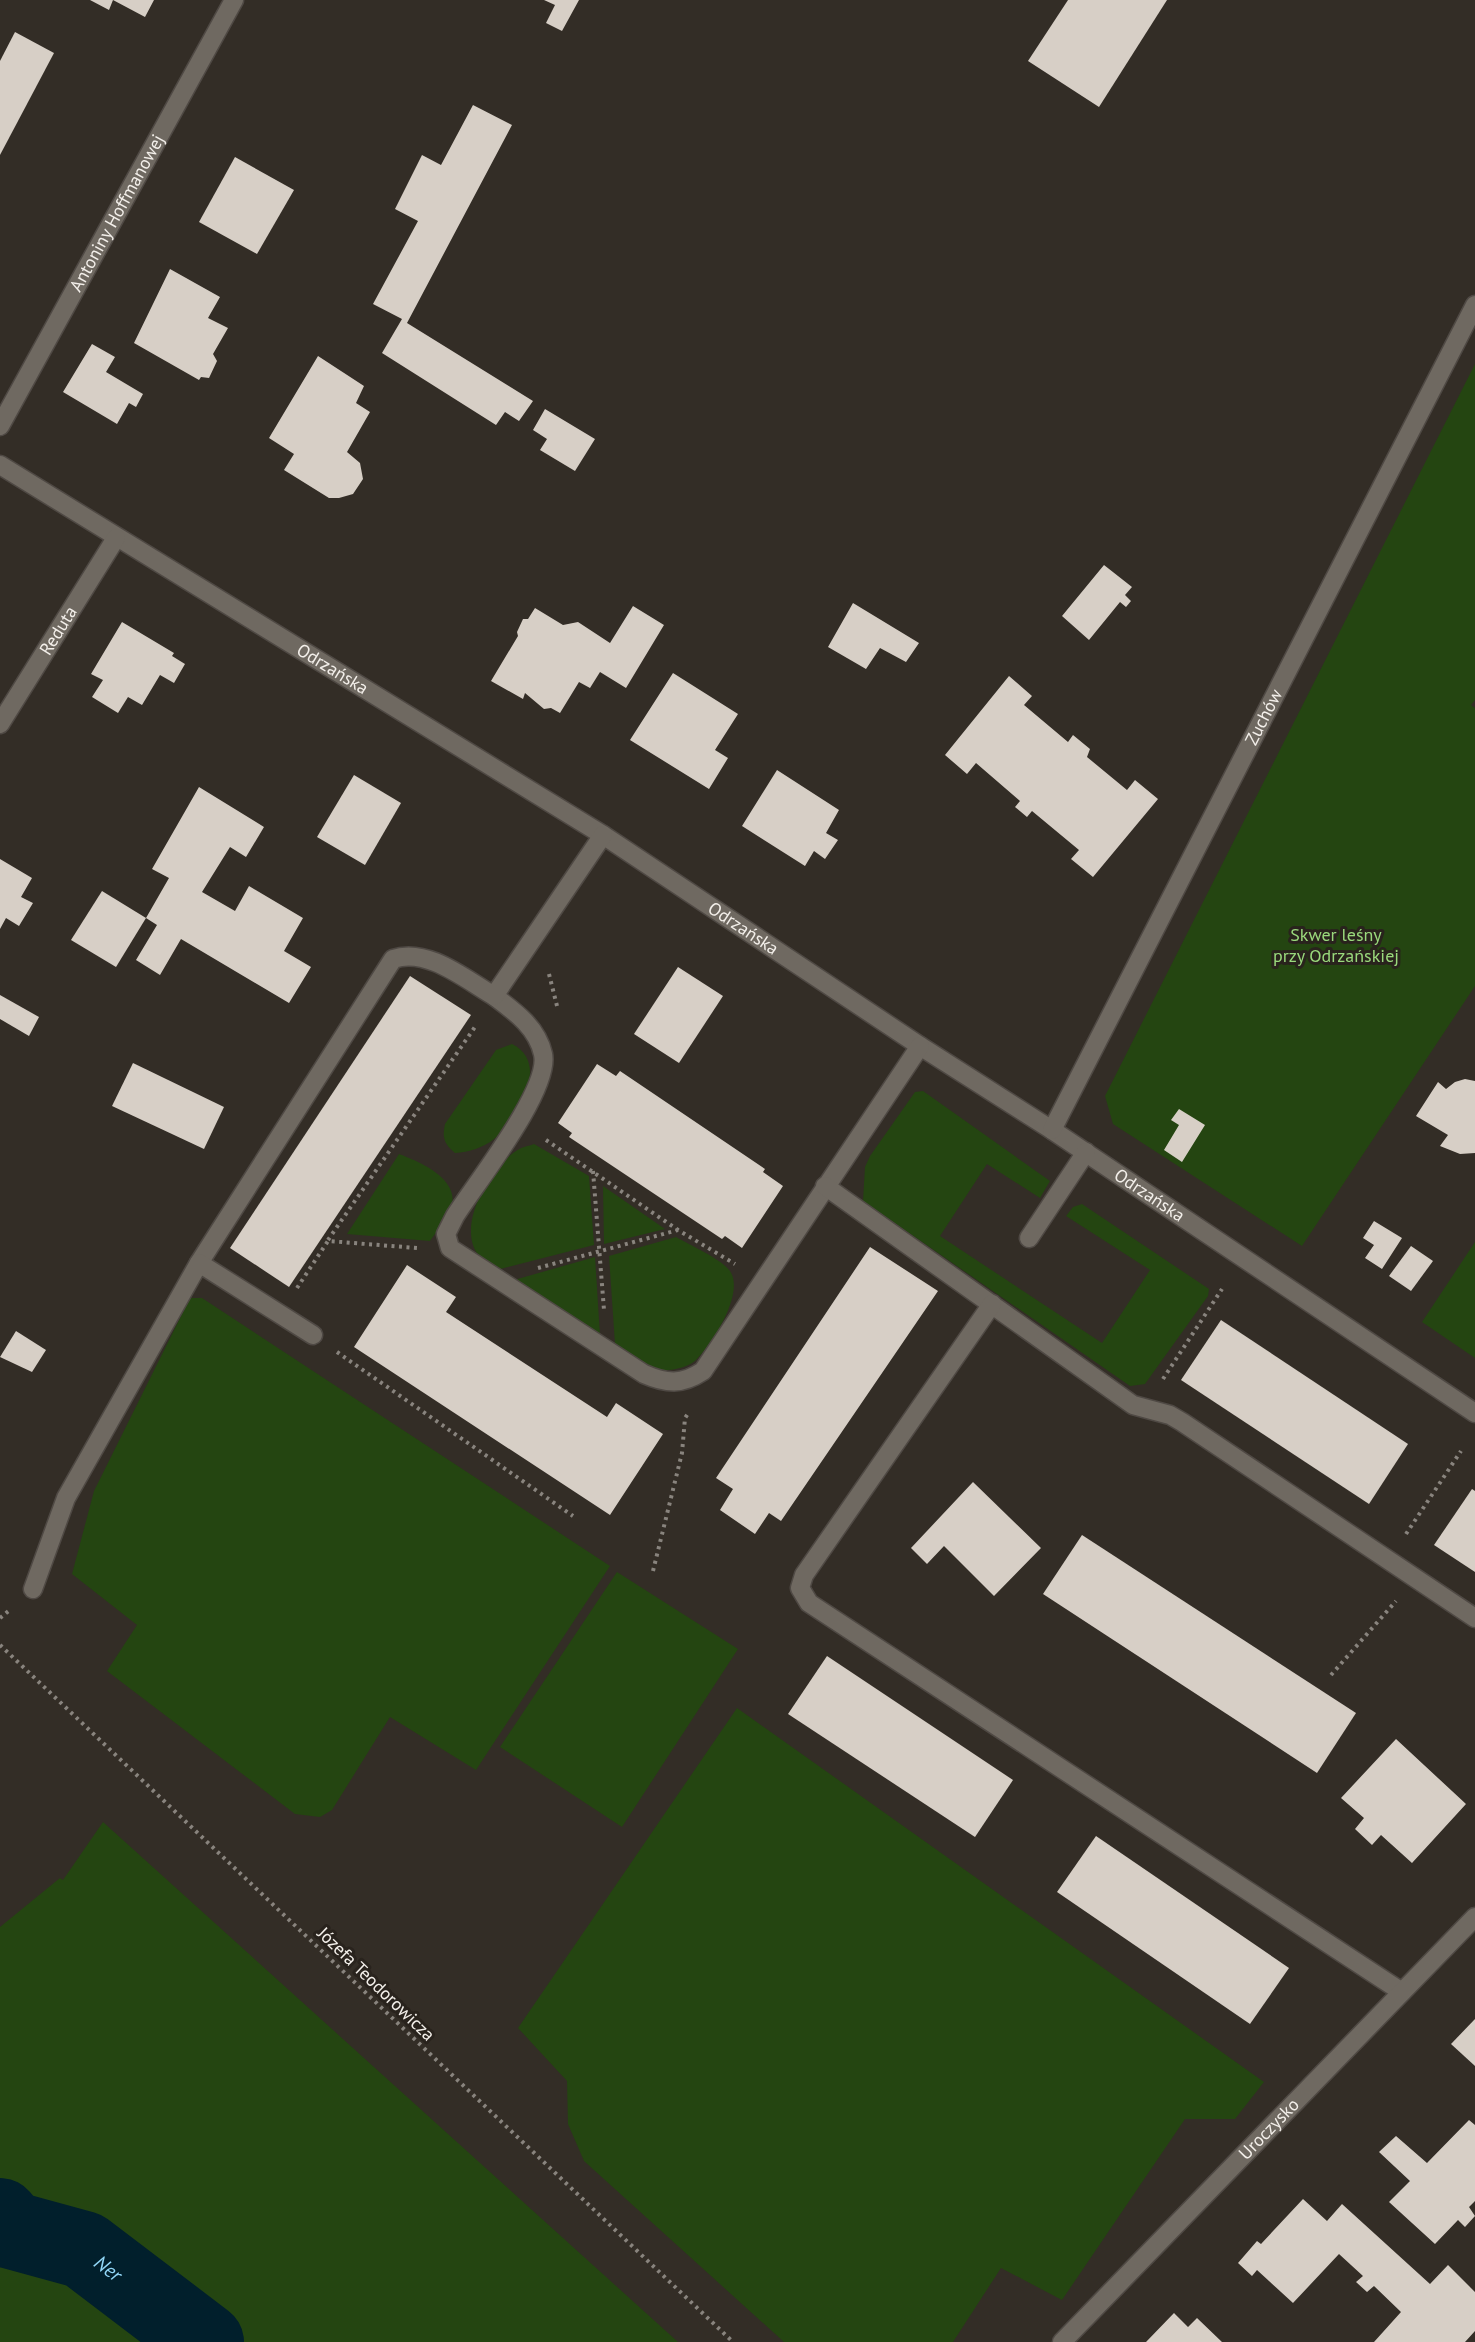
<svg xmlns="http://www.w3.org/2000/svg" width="1475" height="2342" font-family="'PT Sans',sans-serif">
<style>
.green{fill:#244511}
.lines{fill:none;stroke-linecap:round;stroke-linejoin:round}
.river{stroke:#011f2c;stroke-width:78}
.building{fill:#d7cfc6}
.minor-casing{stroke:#4f4944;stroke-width:21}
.path{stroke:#89847e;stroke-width:4;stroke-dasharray:3 4.5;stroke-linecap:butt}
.minor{stroke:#6f6961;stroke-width:18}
.labels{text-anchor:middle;stroke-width:6;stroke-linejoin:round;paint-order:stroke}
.street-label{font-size:18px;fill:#f3efea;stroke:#29231d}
.park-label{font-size:18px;fill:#9ad97c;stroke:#29231d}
.water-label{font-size:20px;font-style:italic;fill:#91d6f7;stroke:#29231d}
</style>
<rect width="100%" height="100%" fill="#332d26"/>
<g class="green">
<polygon points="1475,364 1475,700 1471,705 1475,708 1475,986 1302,1246 1113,1124 1105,1096"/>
<path d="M512 1044C552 1064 516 1119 494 1139 483 1148 469 1152 455 1153 444 1144 442 1138 445 1124L496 1050Z"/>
<polygon points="923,1091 1050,1181 1040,1198 987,1164 940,1236 1102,1343 1150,1270 1066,1216 1073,1207 1082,1204 1209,1289 1208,1296 1145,1384 1130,1386 863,1201 865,1167 870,1156 915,1092"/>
<path d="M534 1144 589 1176 594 1245 500 1269C493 1265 482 1260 477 1253 457 1223 491 1167 516 1151 521 1147 529 1146 534 1144Z"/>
<path d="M399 1154C420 1162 462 1179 451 1210 447 1220 436 1232 430 1241L347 1234Z"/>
<polygon points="603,1186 665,1229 604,1244"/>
<path d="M676 1237C688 1244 723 1260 730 1271 745 1293 713 1343 696 1360 689 1367 672 1371 662 1370 643 1368 629 1354 615 1344L609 1256Z"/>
<polygon points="1475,1242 1475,1358 1422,1322"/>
<polygon points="595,1257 600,1335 514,1280"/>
<polygon points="190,1298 202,1298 610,1566 476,1770 390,1717 332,1810 320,1817 295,1814 107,1671 137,1625 72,1574 94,1491"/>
<polygon points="617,1572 738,1649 622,1827 500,1747"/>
<polygon points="737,1708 1264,2082 1235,2119 1185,2119 1062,2300 1001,2268 953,2342 784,2342 584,2161 568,2124 567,2081 518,2028"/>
<polygon points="103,1822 678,2342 0,2342 0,1927 60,1878 63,1880"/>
</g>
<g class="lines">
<path class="river" id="s1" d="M0 2217 11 2230 84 2250 205 2342"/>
</g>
<g class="building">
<polygon points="90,0 154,0 145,17 113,0 109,10"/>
<polygon points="544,0 579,0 562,31 546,23 555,5"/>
<polygon points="1068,0 1167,0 1099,107 1028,61"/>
<polygon points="15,32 54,53 0,155 0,61"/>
<polygon points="473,105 512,125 407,323 533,401 519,421 505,412 496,425 382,353 402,319 373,304 418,221 395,209 422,155 441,165"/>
<polygon points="235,157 294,190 257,254 199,222"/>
<polygon points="170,269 220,297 208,318 228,328 213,354 217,361 209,378 201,377 199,380 134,343"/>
<polygon points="92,344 115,357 106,372 143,394 136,407 129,403 117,424 63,392"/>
<polygon points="318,356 364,386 356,403 370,412 347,452 360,463 363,479 353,494 339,498 329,498 284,470 294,454 269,438"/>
<polygon points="545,409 595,439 575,471 540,450 547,439 533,430"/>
<polygon points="1104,565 1132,587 1125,595 1131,601 1126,607 1120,602 1089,640 1062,616"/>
<polygon points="853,603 919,643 906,662 880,648 866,669 828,647"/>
<polygon points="633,606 664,625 626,688 600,672 590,688 579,682 560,713 551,708 544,709 525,693 523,699 491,681 518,636 517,632 523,619 528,619 535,608 563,625 578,622 610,643"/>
<polygon points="122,622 174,653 172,656 185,664 174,683 160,675 142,705 128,697 118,713 92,697 103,680 91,674"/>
<polygon points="673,673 738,714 715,750 728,758 709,789 630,740"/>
<polygon points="1009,676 1032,696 1024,705 1068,742 1073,735 1090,749 1087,757 1127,790 1135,780 1158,799 1093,877 1071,859 1079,850 1032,811 1027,817 1015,807 1020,801 976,763 967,774 945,755"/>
<polygon points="777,770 839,810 826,833 838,840 825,859 814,851 805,866 742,826"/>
<polygon points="354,775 401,803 365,865 317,837"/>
<polygon points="199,787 264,827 246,857 230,847 202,892 235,911 249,886 303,918 284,951 311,967 289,1003 181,939 160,975 136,960 157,925 146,918 169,878 152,869"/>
<polygon points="0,859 32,878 21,897 33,903 19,926 6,918 0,929"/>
<polygon points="102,891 146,918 116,967 71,940"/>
<polygon points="678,967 723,996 679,1063 634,1034"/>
<polygon points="410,976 471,1015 289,1287 230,1248"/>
<polygon points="0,995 39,1017 29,1036 0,1019"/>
<polygon points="133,1063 224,1107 204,1149 112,1106"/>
<polygon points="597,1064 616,1076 620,1071 765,1169 763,1172 783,1186 742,1248 725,1236 722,1239 569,1137 572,1133 558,1123"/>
<polygon points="1465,1079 1475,1081 1475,1153 1460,1154 1440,1146 1448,1135 1416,1116 1438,1082 1446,1089 1455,1082"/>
<polygon points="1179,1109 1205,1125 1182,1162 1164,1150 1179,1125 1171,1120"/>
<polygon points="1374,1221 1402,1238 1382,1269 1365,1258 1374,1245 1363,1238"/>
<polygon points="1411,1246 1433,1261 1411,1291 1389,1276"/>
<polygon points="870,1247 938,1291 781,1521 769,1513 755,1534 720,1510 733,1489 716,1478"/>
<polygon points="407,1265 456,1297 446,1312 607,1417 616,1403 663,1434 610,1515 354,1347"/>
<polygon points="1221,1320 1408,1444 1369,1504 1181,1380"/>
<polygon points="16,1331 46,1350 32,1372 0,1357"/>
<polygon points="973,1482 1041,1548 994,1596 944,1546 927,1564 911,1548"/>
<polygon points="1472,1489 1475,1491 1475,1572 1434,1545"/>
<polygon points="1082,1535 1356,1713 1317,1773 1043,1594"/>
<polygon points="827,1656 1013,1780 975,1837 788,1714"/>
<polygon points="1396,1739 1466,1804 1412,1863 1381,1835 1372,1845 1355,1829 1364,1818 1341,1798"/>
<polygon points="1096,1836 1289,1968 1250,2024 1057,1892"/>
<polygon points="1475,2019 1475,2066 1451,2044"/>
<polygon points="1469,2120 1475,2125 1475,2201 1469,2207 1475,2216 1465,2227 1458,2220 1435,2244 1389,2202 1410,2181 1379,2152 1396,2136 1427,2163"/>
<polygon points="1303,2199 1327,2221 1342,2204 1430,2284 1448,2265 1475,2292 1475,2331 1465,2342 1374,2342 1401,2312 1374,2286 1367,2292 1356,2282 1363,2276 1339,2254 1293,2303 1257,2270 1252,2276 1238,2263 1257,2241 1261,2244"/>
<polygon points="1174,2313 1188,2327 1197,2318 1222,2342 1146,2342"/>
</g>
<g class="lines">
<g class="minor-casing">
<g id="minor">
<path id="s2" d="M0 426 234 0"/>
<path id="s3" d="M0 465 603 835 920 1046 1052 1130 1475 1413"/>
<path id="s4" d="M0 724 116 538"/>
<path d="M494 996C514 1011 537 1027 543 1054 551 1089 476 1183 455 1216L446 1234 450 1248 644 1374C667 1384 682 1385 703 1371L920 1046"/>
<path id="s5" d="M1052 1130 1475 305"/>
<polyline points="825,1186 1133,1405 1170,1415 1182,1422 1475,1618"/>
<polyline points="1029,1238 1086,1152"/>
<path d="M199 1263 393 959C427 947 465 979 494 996L603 835"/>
<polyline points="992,1304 804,1575 800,1588 809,1603 1402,1992"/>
<polyline points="33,1589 66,1498 199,1263 313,1335"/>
<path id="s6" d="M1062 2342 1475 1917"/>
</g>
</g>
<g class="path">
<polyline points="549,974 558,1010"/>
<polyline points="546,1140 678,1230 735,1264"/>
<polyline points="593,1171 604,1310"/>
<polyline points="328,1240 477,1024"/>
<polyline points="538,1268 678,1230"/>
<polyline points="297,1288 328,1241 417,1248"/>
<polyline points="337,1352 573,1516"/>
<polyline points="1163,1379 1222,1289"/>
<polyline points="1406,1534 1461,1451"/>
<polyline points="653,1571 682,1453 685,1418 689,1412"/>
<polyline points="0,1618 11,1609"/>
<polyline points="0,1645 733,2342"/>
<polyline points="1331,1675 1396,1601"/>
</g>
<use href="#minor" class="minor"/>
</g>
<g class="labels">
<g class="street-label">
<text dy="6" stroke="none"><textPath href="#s2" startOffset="243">Antoniny Hoffmanowej</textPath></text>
<text dy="6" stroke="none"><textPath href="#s4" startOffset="110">Reduta</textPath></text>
<text dy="6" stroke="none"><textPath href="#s3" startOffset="390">Odrzańska</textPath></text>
<text dy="6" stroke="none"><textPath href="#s5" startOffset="464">Zuchów</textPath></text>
<text dy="6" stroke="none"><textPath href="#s3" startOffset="876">Odrzańska</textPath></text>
<text dy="6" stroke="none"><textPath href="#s3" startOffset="1362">Odrzańska</textPath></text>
<text transform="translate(376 1984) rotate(44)" y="6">Józefa Teodorowicza</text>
<text dy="6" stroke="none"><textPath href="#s6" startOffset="297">Uroczysko</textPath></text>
</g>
<g class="park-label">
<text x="1336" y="941">Skwer leśny<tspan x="1336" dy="21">przy Odrzańskiej</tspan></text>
</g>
<g class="water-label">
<text dy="7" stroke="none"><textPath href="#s1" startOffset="123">Ner</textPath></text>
</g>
</g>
</svg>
